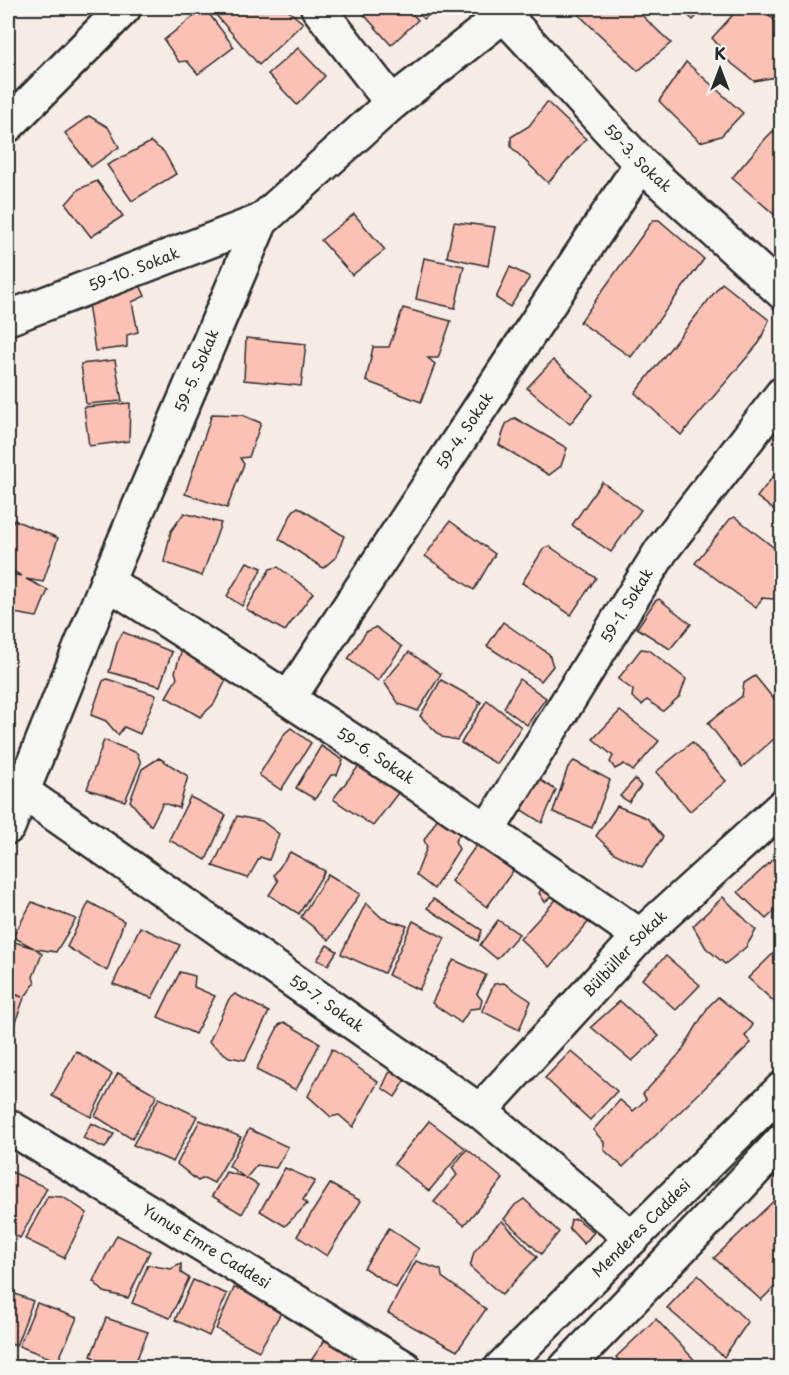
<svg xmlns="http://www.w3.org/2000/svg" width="789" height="1375" font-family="'Playpen Sans',sans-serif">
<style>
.building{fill:#fbc1b5;stroke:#2b2b2b;stroke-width:1.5}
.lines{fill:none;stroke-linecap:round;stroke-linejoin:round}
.minor-casing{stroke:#2b2b2b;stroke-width:38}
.major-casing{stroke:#2b2b2b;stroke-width:38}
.minor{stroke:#f6f6f2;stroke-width:33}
.major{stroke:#f6f6f2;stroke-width:33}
.labels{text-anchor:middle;stroke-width:5;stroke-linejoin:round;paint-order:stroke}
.street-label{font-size:15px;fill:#2b2b2b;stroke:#f6f6f2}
</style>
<rect width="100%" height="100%" fill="#f7ebe6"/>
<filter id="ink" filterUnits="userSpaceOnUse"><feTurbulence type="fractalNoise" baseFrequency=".0167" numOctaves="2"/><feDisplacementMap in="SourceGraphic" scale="12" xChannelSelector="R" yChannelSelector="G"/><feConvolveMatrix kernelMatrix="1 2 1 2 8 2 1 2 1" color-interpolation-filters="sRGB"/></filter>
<g filter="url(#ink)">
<g class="building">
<polygon points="210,8 285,8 303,23 259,65"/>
<polygon points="360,8 407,8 418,20 391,45 359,9"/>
<polygon points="414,8 437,8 424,19"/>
<polygon points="587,8 634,8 671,43 638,71 579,15"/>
<polygon points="680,8 704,8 693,20"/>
<polygon points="739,8 748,8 757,13 763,9 782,28 782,69 776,77 754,81 716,51 720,47 712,38"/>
<polygon points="207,11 234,47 198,74 187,61 179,62 164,40 199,12"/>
<polygon points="298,48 325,76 297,105 268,74"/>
<polygon points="686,62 743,113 721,136 700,142 659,101"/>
<polygon points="547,102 586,139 548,183 511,147 511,137 529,126"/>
<polygon points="89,116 108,127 119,147 91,167 65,133"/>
<polygon points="773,131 782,138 782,221 732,178 766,138"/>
<polygon points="151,142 164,152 176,174 132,201 107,165"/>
<polygon points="97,181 123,216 91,237 66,204 79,189"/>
<polygon points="354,214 385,250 352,275 321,240"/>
<polygon points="653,220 659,220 704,259 631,357 580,322"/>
<polygon points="454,222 495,227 488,266 447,257"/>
<polygon points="424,258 464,266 455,308 416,299"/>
<polygon points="510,267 530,277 510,307 496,298"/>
<polygon points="722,283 769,320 759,343 681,435 635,393"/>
<polygon points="140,285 145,296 132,302 138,332 127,335 127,347 95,351 88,303"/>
<polygon points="403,308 451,321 438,358 428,358 435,364 421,402 366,381 373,347 389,347"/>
<polygon points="246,338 306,344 301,386 244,380"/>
<polygon points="115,360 122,401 86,404 81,364"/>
<polygon points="553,360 593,395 570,424 527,388"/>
<polygon points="130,403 129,441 89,446 84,407"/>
<polygon points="212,414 242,415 261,423 249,457 240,458 244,464 227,508 185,494"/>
<polygon points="515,418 567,448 561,466 549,475 499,445 506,424"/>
<polygon points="782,465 782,516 757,497"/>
<polygon points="602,482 641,510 611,552 572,525"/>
<polygon points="298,507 344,536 336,557 323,568 279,539 293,511"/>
<polygon points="184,513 221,523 202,576 164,562 171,531"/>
<polygon points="735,517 782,554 782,584 778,594 773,599 762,598 756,608 695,563 730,519"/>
<polygon points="14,520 58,538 43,582 26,579 48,590 37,617 8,612 8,574 22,576 8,569 8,528"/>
<polygon points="450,521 495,554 474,590 425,556"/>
<polygon points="549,546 596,578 571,615 522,583 544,548"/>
<polygon points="247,562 262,568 242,606 227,596"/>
<polygon points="278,567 313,593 285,631 246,609 270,569"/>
<polygon points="659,599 691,624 670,649 637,628 655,601"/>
<polygon points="503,622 549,654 553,666 541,681 487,646"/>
<polygon points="376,627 402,647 378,681 348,659 366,632"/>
<polygon points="123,632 172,652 160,686 109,672 117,643"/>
<polygon points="182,649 229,674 214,704 200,717 166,697 177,678 175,672"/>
<polygon points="641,649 649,650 686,679 680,696 663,711 647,700 642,705 632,697 633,690 618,679"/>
<polygon points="409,652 441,674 418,711 399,704 384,682"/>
<polygon points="755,676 782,709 782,732 742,767 708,723 742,696 744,683"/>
<polygon points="107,679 156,695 140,734 124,727 118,735 106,721 91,715 103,681"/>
<polygon points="519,679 546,698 527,725 504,708"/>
<polygon points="441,680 481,702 457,740 442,737 420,716"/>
<polygon points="487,700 521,727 497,764 461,743"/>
<polygon points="620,711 659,741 633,771 624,764 615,769 610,762 613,756 593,739"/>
<polygon points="291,728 311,743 281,790 259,775 285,733"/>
<polygon points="104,740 137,753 141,763 125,801 87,789"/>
<polygon points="692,742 726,781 690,811 656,772"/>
<polygon points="321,746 343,760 337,775 331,775 315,799 296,788"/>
<polygon points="159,758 188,776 179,808 163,803 151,826 130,801 142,769"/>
<polygon points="365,758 404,785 373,826 333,799"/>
<polygon points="574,761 610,780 592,828 553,812 568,767"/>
<polygon points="537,778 556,790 542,823 520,809"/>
<polygon points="635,779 641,786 629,802 620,796"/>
<polygon points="190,797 226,815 206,860 169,840"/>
<polygon points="617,806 647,818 663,837 642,867 614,853 596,836"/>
<polygon points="441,813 465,826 455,841 459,849 434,889 416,875 427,847 424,840"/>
<polygon points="237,816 262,821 279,834 269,860 260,857 248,878 213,866"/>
<polygon points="480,840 518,864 487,907 451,881"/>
<polygon points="782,851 782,904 766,919 738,892"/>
<polygon points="290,852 325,871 299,914 269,895 278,881 274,875"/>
<polygon points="328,874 360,894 329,940 301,917"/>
<polygon points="545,883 557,891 545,902 539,893"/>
<polygon points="562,893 591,919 550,967 520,939"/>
<polygon points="723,897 756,930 746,947 725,964 706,948 693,926"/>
<polygon points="433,899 482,930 478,941 427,908"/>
<polygon points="32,902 76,919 56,952 36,949 42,954 33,977 35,983 24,998 8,1042 8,992 22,997 8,991 8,940 34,948 13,937"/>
<polygon points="89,902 124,921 107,971 67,947"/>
<polygon points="366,903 382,918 407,926 384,973 341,954"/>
<polygon points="498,920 519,934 497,959 480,945"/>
<polygon points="413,921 445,938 419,990 388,975"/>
<polygon points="140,927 180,945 152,998 113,984"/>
<polygon points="327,945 337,951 328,965 317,960"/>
<polygon points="782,945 782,1007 781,1008 748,978"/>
<polygon points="666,956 700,985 676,1010 642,979"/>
<polygon points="454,960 486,975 477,994 482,1000 480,1008 470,1009 461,1023 432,1003 449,967"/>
<polygon points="180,972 195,976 194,987 215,996 195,1034 158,1017"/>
<polygon points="504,983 531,1001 519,1030 482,1011 494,984"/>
<polygon points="235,994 269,1012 245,1060 229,1057 209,1042 229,999"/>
<polygon points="718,997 753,1025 745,1036 751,1043 623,1167 604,1150 604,1142 593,1130 620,1100 633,1111 640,1105 646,1099 643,1094 681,1052 708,1007"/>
<polygon points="620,1001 659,1036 632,1061 591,1027"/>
<polygon points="284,1022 320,1043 296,1090 256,1070 279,1025"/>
<polygon points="332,1049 378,1082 353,1127 339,1115 331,1117 308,1096"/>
<polygon points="76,1051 112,1074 91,1117 52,1096"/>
<polygon points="571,1051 617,1091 590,1120 545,1078"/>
<polygon points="395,1071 407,1078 395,1097 382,1088 389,1073"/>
<polygon points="118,1073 157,1095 132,1139 95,1116"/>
<polygon points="159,1098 197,1116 173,1162 133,1145"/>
<polygon points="200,1120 241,1137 214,1183 204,1178 198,1181 177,1164"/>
<polygon points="429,1121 465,1148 429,1191 394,1164"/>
<polygon points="91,1123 114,1134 105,1148 83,1138"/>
<polygon points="249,1129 288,1147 276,1168 257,1165 246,1178 258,1185 242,1214 212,1196 226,1172 244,1177 229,1166"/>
<polygon points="467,1149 503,1179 464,1225 434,1202 457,1175 452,1168"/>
<polygon points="285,1168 315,1181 303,1200 307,1204 285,1226 260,1211"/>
<polygon points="12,1172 47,1188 20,1238 11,1233 8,1235 8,1181"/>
<polygon points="330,1184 361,1201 327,1256 297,1236"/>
<polygon points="782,1193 782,1280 761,1300 714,1258"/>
<polygon points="48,1196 63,1197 87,1213 64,1258 25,1239"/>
<polygon points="524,1199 559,1232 541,1254 504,1219 515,1205"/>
<polygon points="577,1219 594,1232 584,1244 569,1228 571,1220"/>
<polygon points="502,1221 537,1257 502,1295 470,1267 474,1252 495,1227"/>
<polygon points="389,1228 419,1249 396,1288 364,1268"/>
<polygon points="117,1235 150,1251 128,1298 104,1292 93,1281"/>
<polygon points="416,1261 441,1270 442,1277 486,1309 457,1351 388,1313"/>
<polygon points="181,1264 181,1273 189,1278 170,1318 132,1303 148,1265 171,1269"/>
<polygon points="698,1275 748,1322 724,1357 667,1308"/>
<polygon points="193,1280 227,1294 209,1336 175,1320"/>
<polygon points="234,1288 252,1292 282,1311 259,1351 216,1329"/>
<polygon points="8,1291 33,1301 16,1346 8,1343"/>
<polygon points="37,1303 77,1318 58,1361 19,1346"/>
<polygon points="106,1318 148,1332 133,1368 105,1368 105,1365 91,1356"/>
<polygon points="656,1319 702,1368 625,1368 616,1357"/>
<polygon points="327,1337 371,1359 365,1368 306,1368"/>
</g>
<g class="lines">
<g class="minor-casing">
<g id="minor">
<polyline points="318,8 392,103"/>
<path id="s1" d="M504 15 641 164 782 292"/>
<polyline points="8,125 124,8"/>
<path id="s2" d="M8 318 261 221"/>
<path id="s3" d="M107 582C287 697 465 813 640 936"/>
<path id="s4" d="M289 698 641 164"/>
<path id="s5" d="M8 784 23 792 480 1111 632 1238"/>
<path id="s6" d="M8 827 107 582 261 221 392 103 513 8"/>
<path id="s7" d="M488 830 661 551 782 394"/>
<path id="s8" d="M480 1111 640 936 782 807"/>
<path id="s9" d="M8 1126 405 1368"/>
</g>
</g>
<g class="major-casing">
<g id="major">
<path id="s10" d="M501 1368 782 1089"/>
<polyline points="566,1368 704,1224 782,1141"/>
</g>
</g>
<use href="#minor" class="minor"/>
<use href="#major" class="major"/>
</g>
</g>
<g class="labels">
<g class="street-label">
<text dy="5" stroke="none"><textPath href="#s1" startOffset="196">59-3. Sokak</textPath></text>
<text dy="5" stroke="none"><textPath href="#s2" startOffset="135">59-10. Sokak</textPath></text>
<text dy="5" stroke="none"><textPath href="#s6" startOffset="494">59-5. Sokak</textPath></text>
<text dy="5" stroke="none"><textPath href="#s4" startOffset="320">59-4. Sokak</textPath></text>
<text dy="5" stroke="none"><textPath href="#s7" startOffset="264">59-1. Sokak</textPath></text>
<text dy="5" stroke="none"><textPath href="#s3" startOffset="320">59-6. Sokak</textPath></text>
<text dy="5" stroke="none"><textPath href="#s8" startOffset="214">Bülbüller Sokak</textPath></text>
<text dy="5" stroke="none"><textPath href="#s5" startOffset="387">59-7. Sokak</textPath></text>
<text dy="5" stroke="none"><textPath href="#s10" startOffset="198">Menderes Caddesi</textPath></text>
<text dy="5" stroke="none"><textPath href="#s9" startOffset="232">Yunus Emre Caddesi</textPath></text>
</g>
</g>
<rect width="789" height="1375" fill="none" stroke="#f6f6f2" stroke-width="30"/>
<rect x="15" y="15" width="759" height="1345" fill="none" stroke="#2b2b2b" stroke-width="2" filter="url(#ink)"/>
<g transform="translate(720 69)" stroke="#f6f6f2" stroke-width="4.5" paint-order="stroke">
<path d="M0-4.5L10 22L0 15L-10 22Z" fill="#2b2b2b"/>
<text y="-9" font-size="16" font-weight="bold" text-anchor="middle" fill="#2b2b2b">K</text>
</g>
</svg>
